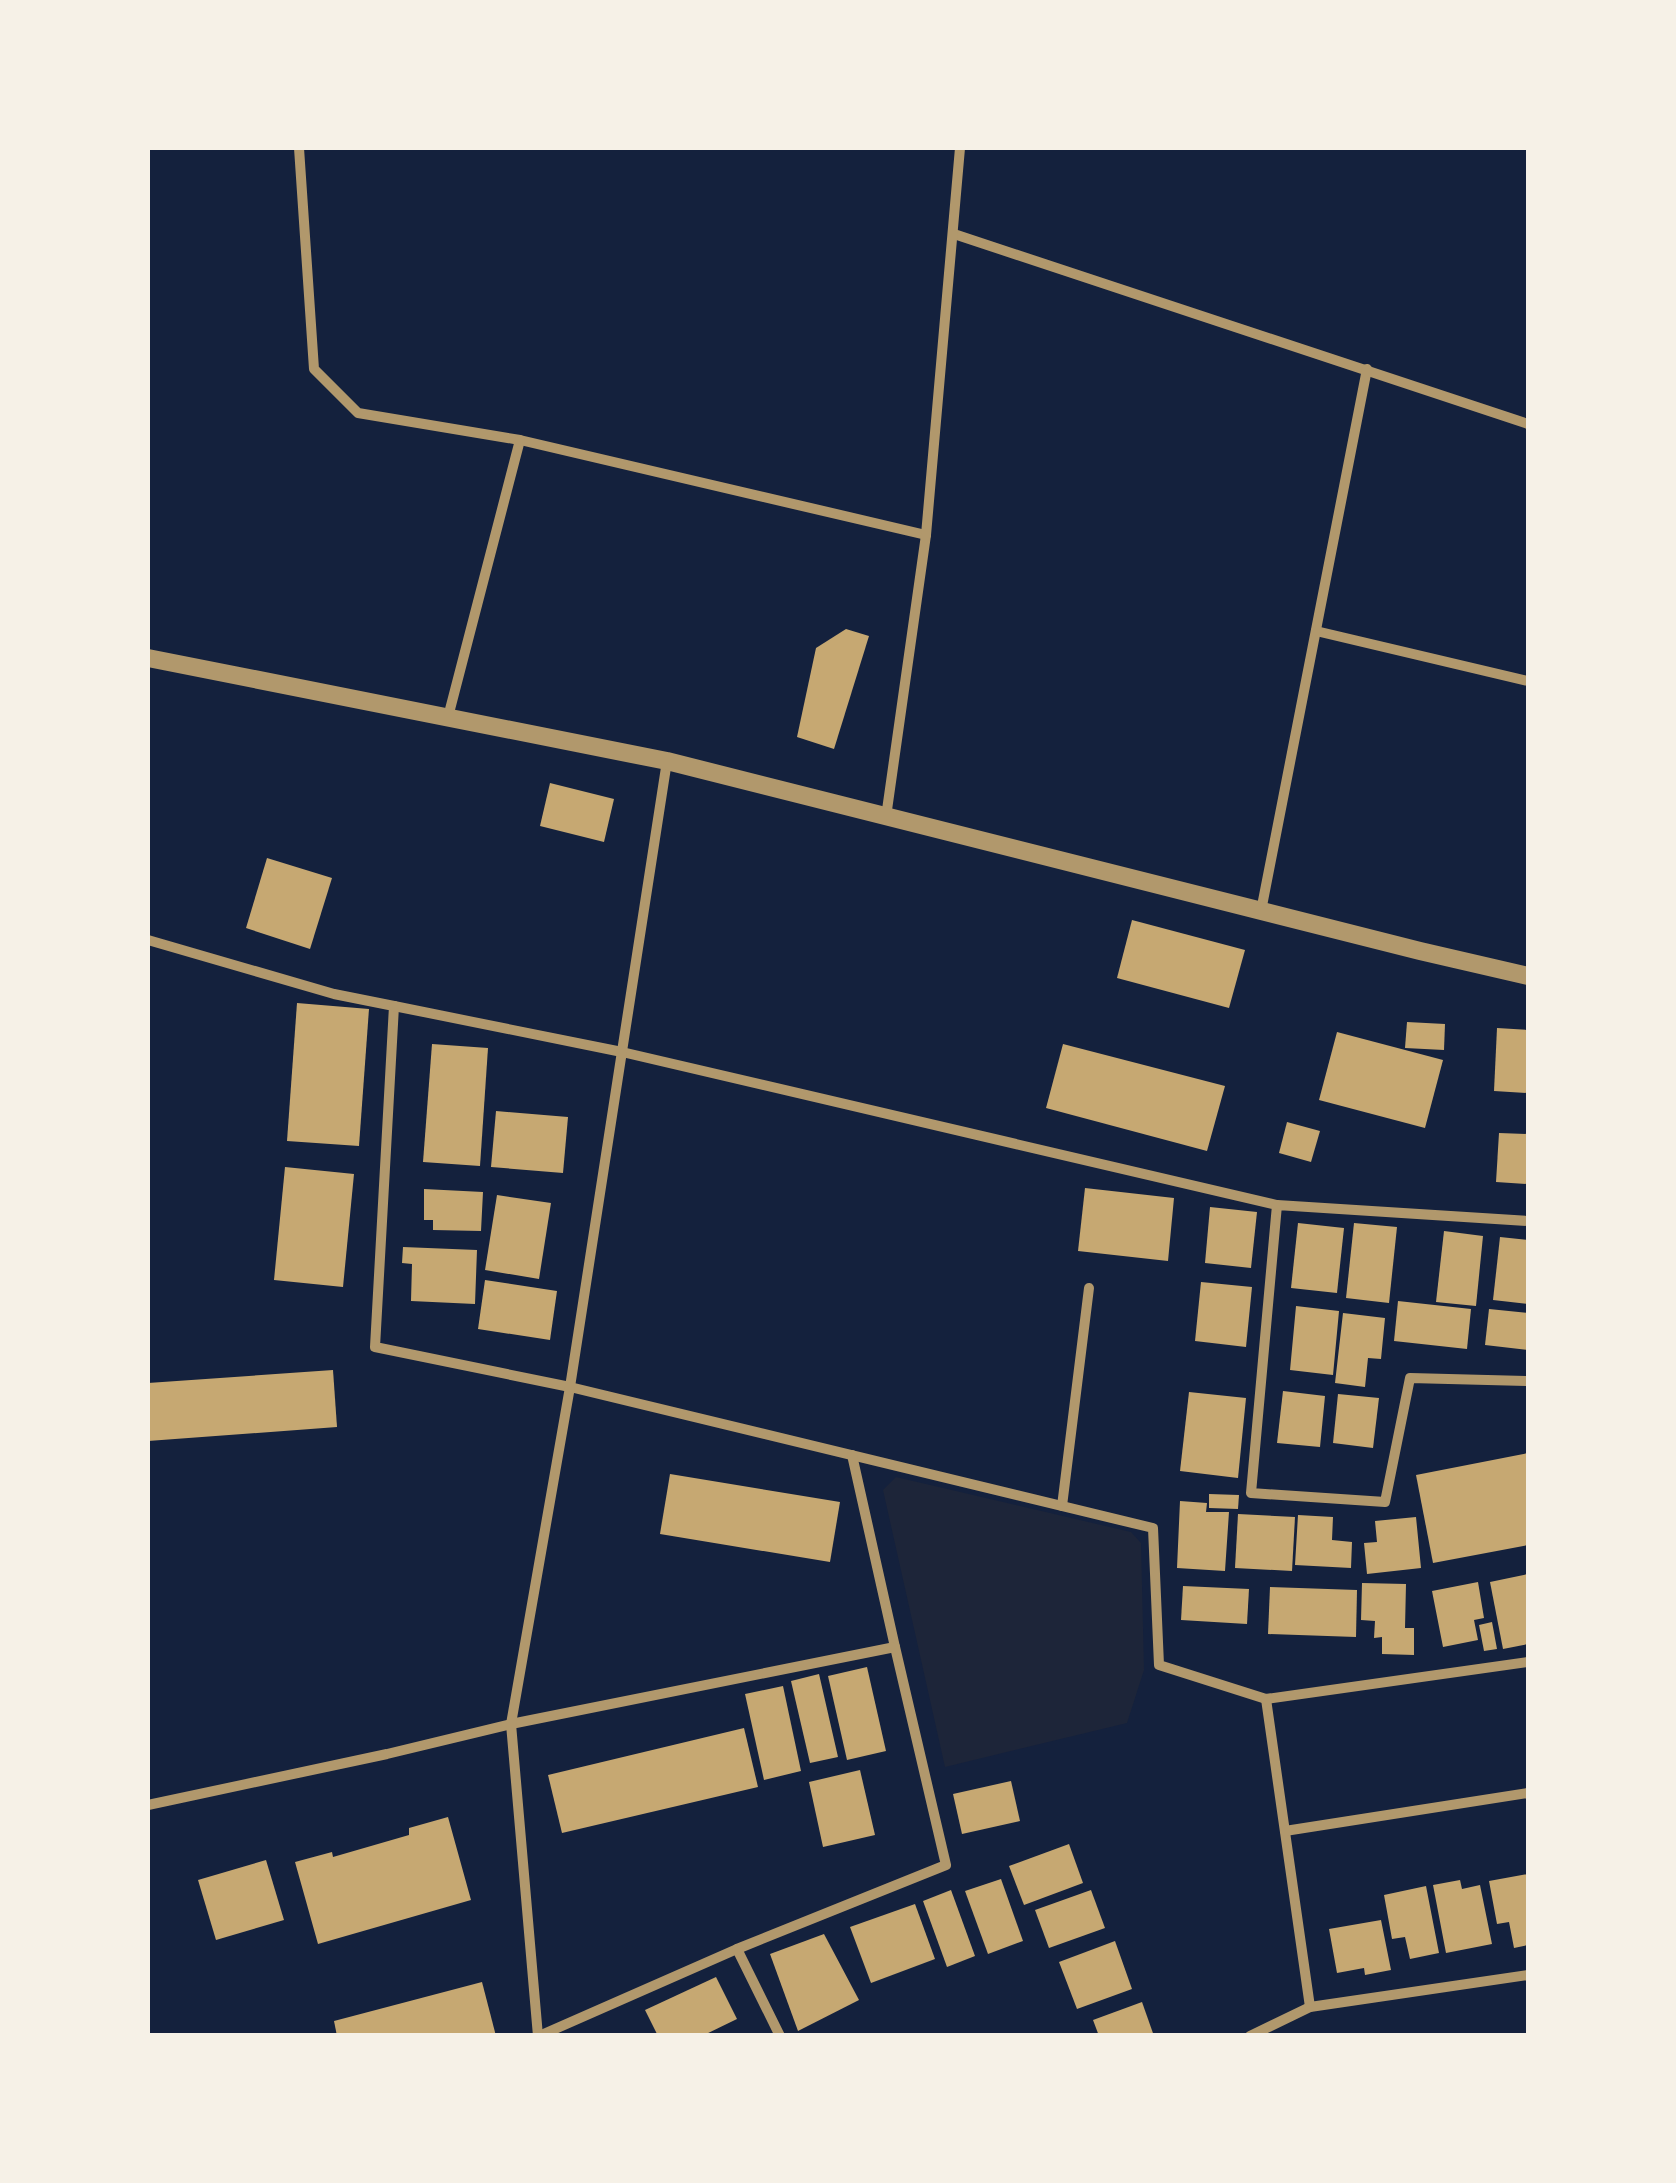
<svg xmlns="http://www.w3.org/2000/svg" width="1676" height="2183" font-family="Merriweather,serif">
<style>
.green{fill:#1d2539}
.building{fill:#c6a872}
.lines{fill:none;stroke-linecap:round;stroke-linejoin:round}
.minor{stroke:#b1986c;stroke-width:10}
.tertiary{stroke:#b1986c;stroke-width:18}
</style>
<rect width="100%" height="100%" fill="#14213d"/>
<polygon class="green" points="896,1477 1131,1532 1141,1543 1144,1670 1127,1723 945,1767 883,1490"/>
<g class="building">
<polygon points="846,629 869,636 834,749 797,737 816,648"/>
<polygon points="550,783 614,799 604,842 540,826"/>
<polygon points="267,858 332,878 310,949 246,928"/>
<polygon points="1132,920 1245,950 1229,1008 1117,978"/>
<polygon points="297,1003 369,1009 359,1146 287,1141"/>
<polygon points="1407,1022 1445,1024 1444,1050 1405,1048"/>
<polygon points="1497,1028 1528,1030 1528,1093 1494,1091"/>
<polygon points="1337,1032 1443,1060 1425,1128 1319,1100"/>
<polygon points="432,1044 488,1048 480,1166 423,1162"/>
<polygon points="1063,1044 1225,1086 1207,1151 1046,1108"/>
<polygon points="496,1111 568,1117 563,1173 491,1167"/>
<polygon points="1287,1122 1320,1131 1311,1162 1279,1153"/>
<polygon points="1499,1133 1528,1134 1528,1184 1496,1182"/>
<polygon points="285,1167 354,1174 343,1287 274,1280"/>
<polygon points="1085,1188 1174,1198 1168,1261 1078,1251"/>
<polygon points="424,1189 483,1192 481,1231 433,1230 433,1220 424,1220"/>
<polygon points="497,1195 551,1203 539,1279 485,1270"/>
<polygon points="1210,1207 1257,1212 1251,1268 1205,1263"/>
<polygon points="1298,1223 1344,1228 1337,1293 1291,1288"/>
<polygon points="1354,1223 1397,1227 1389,1303 1346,1298"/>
<polygon points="1444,1231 1483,1236 1476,1306 1436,1302"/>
<polygon points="1500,1237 1528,1240 1528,1304 1493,1300"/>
<polygon points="403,1247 477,1250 475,1304 411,1301 412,1264 402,1263"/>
<polygon points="485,1280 557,1291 550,1340 478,1329"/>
<polygon points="1201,1282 1252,1287 1246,1347 1195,1341"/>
<polygon points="1398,1301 1471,1309 1467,1349 1394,1341"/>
<polygon points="1296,1306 1339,1311 1333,1375 1290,1370"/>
<polygon points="1489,1309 1528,1313 1528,1350 1485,1345"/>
<polygon points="1343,1313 1385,1318 1381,1359 1368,1358 1365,1387 1335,1383"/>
<polygon points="333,1370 337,1427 148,1441 148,1383"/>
<polygon points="1283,1391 1325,1396 1320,1447 1277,1443"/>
<polygon points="1189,1392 1246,1398 1238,1478 1180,1471"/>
<polygon points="1338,1394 1379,1398 1373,1448 1333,1443"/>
<polygon points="1528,1453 1528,1545 1433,1563 1416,1475"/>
<polygon points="670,1474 840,1502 830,1562 660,1534"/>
<polygon points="1209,1494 1239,1495 1238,1509 1209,1508"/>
<polygon points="1180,1501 1207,1503 1206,1512 1229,1512 1225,1571 1177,1568"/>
<polygon points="1238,1514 1295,1517 1292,1571 1235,1568"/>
<polygon points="1298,1515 1333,1517 1332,1540 1352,1542 1351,1568 1295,1565"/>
<polygon points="1416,1517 1421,1568 1367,1574 1364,1543 1377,1542 1375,1521"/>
<polygon points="1528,1574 1528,1644 1503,1649 1490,1582"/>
<polygon points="1478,1582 1484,1618 1474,1620 1478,1640 1443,1647 1432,1591"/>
<polygon points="1362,1583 1406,1584 1405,1628 1414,1628 1414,1655 1382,1654 1382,1637 1374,1638 1375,1621 1361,1620"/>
<polygon points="1183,1586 1249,1589 1247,1624 1181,1620"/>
<polygon points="1270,1587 1357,1590 1356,1637 1268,1634"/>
<polygon points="1492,1622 1497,1649 1484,1651 1479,1625"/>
<polygon points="867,1667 886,1751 847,1760 828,1676"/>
<polygon points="819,1674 838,1757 810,1763 791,1681"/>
<polygon points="783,1686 801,1771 764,1780 745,1694"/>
<polygon points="744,1728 758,1787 562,1833 548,1775"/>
<polygon points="860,1770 875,1835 823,1847 809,1782"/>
<polygon points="1011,1781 1020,1821 962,1834 953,1794"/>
<polygon points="448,1817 471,1900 318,1944 295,1862 332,1852 333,1857 409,1835 409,1828"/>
<polygon points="1069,1844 1083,1883 1024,1905 1009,1866"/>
<polygon points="266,1860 284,1920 216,1940 198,1880"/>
<polygon points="1528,1874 1528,1945 1514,1948 1509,1922 1497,1924 1489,1881"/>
<polygon points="1001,1879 1023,1941 988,1954 965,1891"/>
<polygon points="1460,1880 1462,1889 1480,1885 1492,1944 1446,1953 1433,1885"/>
<polygon points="1426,1886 1439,1953 1410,1959 1405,1937 1392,1939 1384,1895"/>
<polygon points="951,1890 975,1956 947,1967 923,1901"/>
<polygon points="1091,1890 1105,1928 1049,1948 1035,1910"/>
<polygon points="915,1904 935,1959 871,1983 850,1927"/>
<polygon points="1381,1920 1391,1970 1365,1975 1364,1968 1337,1973 1329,1929"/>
<polygon points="824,1934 859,2000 798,2031 770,1954"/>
<polygon points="1115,1941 1132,1989 1077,2009 1059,1962"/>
<polygon points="716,1977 737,2019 702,2036 658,2036 645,2010"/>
<polygon points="482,1982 496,2036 337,2036 334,2021"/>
<polygon points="1142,2002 1154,2036 1099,2036 1093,2020"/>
</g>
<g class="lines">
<g class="minor">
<polyline points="299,148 314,369 358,413 520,440 926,535"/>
<polyline points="954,234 1528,424"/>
<polyline points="1316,631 1528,681"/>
<polyline points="448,717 520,440"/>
<polyline points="886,817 926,535 960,148"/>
<polyline points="1261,911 1367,369"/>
<polyline points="148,940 334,994 394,1006 375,1347 570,1387 1153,1528 1159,1665 1266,1699 1528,1662"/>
<polyline points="394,1006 622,1052 1277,1205"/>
<polyline points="1528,1221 1277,1205 1251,1493 1385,1502 1410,1378 1528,1381"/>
<polyline points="852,1455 895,1647"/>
<polyline points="1062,1506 1089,1288"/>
<polyline points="1266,1699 1310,2007"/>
<polyline points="148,1805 387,1754 511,1724 895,1647 946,1865 737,1949 539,2036"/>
<polyline points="1285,1831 1528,1793"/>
<polyline points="737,1949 780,2036"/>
<polyline points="538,2036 511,1724 570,1387 667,761"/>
<polyline points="1250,2036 1310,2007 1528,1975"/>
</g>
<polyline class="tertiary" points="148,658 667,761 1420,951 1528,976"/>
</g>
<rect width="1676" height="2183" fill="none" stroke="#f6f1e7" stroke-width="300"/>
</svg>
